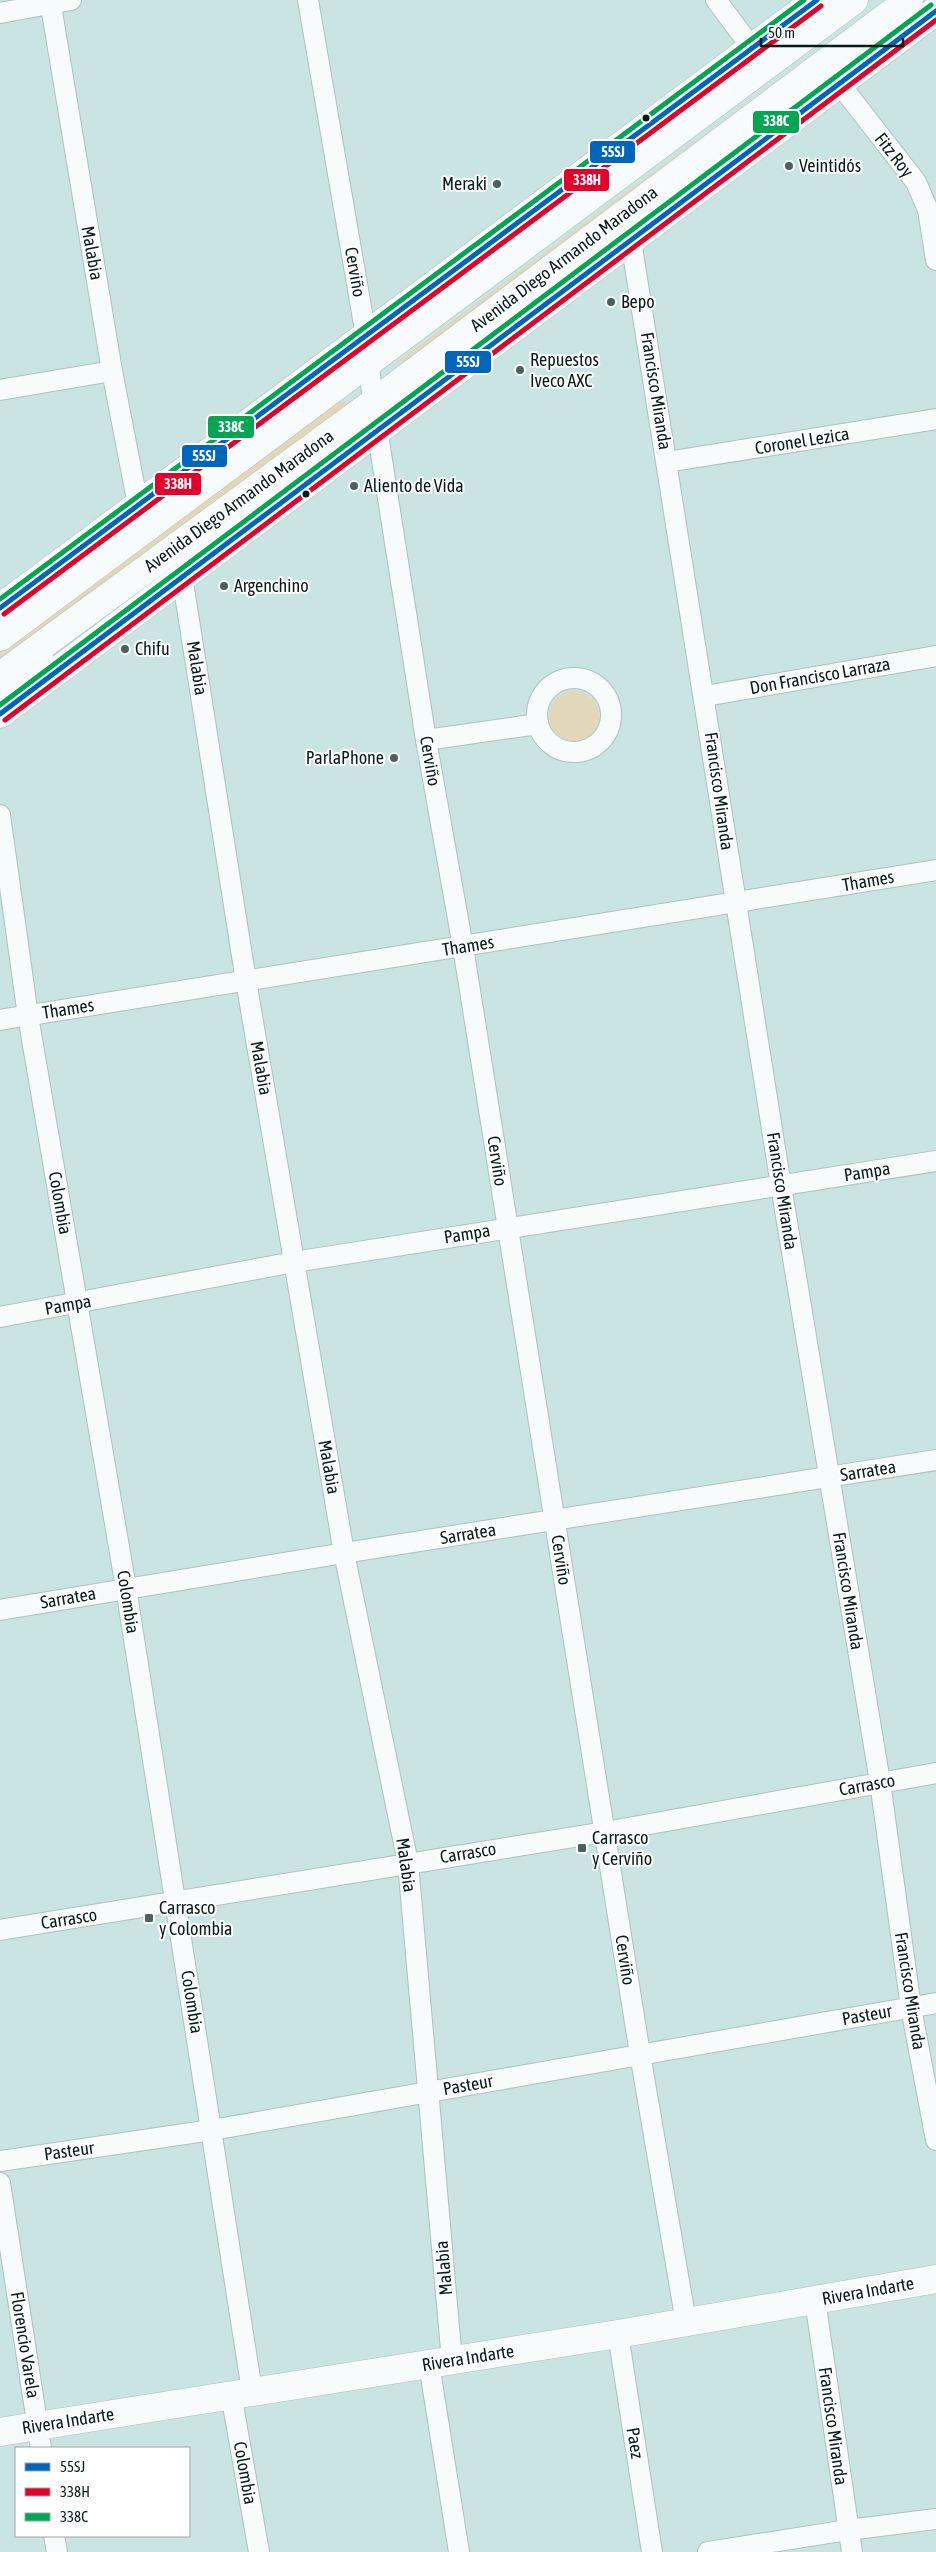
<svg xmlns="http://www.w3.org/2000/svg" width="936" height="2552" font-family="'Asap Condensed',sans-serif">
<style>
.green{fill:#e3d7ba}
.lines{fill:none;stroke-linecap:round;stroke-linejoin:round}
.street-casing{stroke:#acc1bf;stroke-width:22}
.secondary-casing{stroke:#acc1bf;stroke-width:29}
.primary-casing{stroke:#acc1bf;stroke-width:29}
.street{stroke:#f7fbfb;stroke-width:20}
.secondary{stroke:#f7fbfb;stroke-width:28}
.primary{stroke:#f7fbfb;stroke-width:28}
.bus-1-casing{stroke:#fff;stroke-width:9}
.bus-2-casing{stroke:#fff;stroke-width:9}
.bus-3-casing{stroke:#fff;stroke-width:9}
.bus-1{stroke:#0065bd;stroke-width:5}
.bus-2{stroke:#e4002b;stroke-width:5}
.bus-3{stroke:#00a651;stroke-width:5}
.bus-dot{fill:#071b1a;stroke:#fff;stroke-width:2}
.poi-dot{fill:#4b6160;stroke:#fff;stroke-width:2}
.labels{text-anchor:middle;stroke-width:4;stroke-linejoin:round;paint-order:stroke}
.street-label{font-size:18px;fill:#071b1a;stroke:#fff}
.poi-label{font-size:18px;fill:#071b1a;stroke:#fff;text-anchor:start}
.line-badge{stroke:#fff;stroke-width:2}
.badge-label{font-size:14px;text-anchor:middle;font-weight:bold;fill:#fff}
</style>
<rect width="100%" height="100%" fill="#c9e4e2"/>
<g class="green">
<polygon points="886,0 898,0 408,362 396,363"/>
<polygon points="336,402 347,402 343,411 0,665 0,653"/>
<circle cx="574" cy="716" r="25"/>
</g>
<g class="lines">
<g class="street-casing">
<g id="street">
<polyline points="50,0 112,371 138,505"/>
<polyline points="308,0 366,336 373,403 426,740 463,947 640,2054 686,2322"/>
<polyline points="716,0 752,48"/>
<polyline points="0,13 71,0"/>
<polyline points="831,73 916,182 928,210 936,260"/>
<polyline points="631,241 781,1186 880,1782 911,2008 936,2140"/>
<polyline points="0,390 112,371"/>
<polyline points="667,462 936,419"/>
<polyline points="182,576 246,981 344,1553 408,1863 452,2361"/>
<circle cx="574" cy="715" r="37"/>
<polyline points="705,696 936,656"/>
<polyline points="426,740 538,724"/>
<polyline points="0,815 28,1016 126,1588 252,2391"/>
<polyline points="0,1020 936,870"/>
<polyline points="0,1317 294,1262 936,1161"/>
<polyline points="0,1610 344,1553 936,1460"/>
<polyline points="0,1930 605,1832 936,1773"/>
<polyline points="0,2161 212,2130 936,2003"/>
<polyline points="0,2183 41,2448"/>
<polyline points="815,2300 852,2552"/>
<polyline points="618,2334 652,2552"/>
<polyline points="429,2364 459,2552"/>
<polyline points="231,2394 259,2552"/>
<polyline points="54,2536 57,2552"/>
<polyline points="708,2552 848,2530 936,2519"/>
</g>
</g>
<g class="secondary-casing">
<g id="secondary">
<polyline points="0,608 803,10"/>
<polyline points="0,714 936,11"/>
<polyline points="0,2432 618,2334 936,2279"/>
</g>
</g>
<g class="primary-casing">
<g id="primary">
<polyline points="785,40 814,2 819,0"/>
<polyline points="517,231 560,193"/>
<polyline points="191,481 227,438 276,422"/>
<polyline points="0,637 854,0"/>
<polyline points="0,676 373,403 909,0"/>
<polyline points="0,708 39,658"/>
</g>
</g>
<use href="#street" class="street"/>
<use href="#secondary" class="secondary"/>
<use href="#primary" class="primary"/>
<g class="bus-1-casing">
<g id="bus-1">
<polyline points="0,608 817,0"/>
<polyline points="0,714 936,11"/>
</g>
</g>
<g class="bus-2-casing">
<g id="bus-2">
<polyline points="4,614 821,6"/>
<polyline points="5,720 936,20"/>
</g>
</g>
<g class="bus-3-casing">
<g id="bus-3">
<polyline points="0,599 804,0"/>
<polyline points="0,705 931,5"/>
</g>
</g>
<use href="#bus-1" class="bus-1"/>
<use href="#bus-2" class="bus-2"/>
<use href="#bus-3" class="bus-3"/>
</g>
<g class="bus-dot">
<circle cx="646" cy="118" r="4.5"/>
<circle cx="306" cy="494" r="4.5"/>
</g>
<g class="poi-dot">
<circle cx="789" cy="166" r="5"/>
<circle cx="497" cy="184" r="5"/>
<circle cx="611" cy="302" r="5"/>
<circle cx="520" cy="370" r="5"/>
<circle cx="354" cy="486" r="5"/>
<circle cx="224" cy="586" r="5"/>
<circle cx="125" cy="649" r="5"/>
<circle cx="394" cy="758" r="5"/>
<rect x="577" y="1843" width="10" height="10" rx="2.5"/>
<rect x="144" y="1913" width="10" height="10" rx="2.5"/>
</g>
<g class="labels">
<g class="street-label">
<text transform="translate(894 155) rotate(52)" y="6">Fitz Roy</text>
<text transform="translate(92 253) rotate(80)" y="6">Malabia</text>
<text transform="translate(564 259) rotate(-37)" y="6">Avenida Diego Armando Maradona</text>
<text transform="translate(355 272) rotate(80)" y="6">Cerviño</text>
<text transform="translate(656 391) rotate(81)" y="6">Francisco Miranda</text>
<text transform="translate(802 441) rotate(-9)" y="6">Coronel Lezica</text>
<text transform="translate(239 501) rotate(-36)" y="6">Avenida Diego Armando Maradona</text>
<text transform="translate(197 668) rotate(81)" y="6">Malabia</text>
<text transform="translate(820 676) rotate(-10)" y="6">Don Francisco Larraza</text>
<text transform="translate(430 761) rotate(80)" y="6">Cerviño</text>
<text transform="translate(719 791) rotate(82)" y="6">Francisco Miranda</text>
<text transform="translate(868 881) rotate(-10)" y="6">Thames</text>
<text transform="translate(468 946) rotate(-9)" y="6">Thames</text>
<text transform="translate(68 1009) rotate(-9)" y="6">Thames</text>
<text transform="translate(261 1068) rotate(80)" y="6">Malabia</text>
<text transform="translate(497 1161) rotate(81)" y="6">Cerviño</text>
<text transform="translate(867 1172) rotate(-9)" y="6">Pampa</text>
<text transform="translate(782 1191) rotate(81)" y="6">Francisco Miranda</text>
<text transform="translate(60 1203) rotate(80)" y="6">Colombia</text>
<text transform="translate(467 1234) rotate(-9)" y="6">Pampa</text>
<text transform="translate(68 1305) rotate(-10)" y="6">Pampa</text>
<text transform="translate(329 1467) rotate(80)" y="6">Malabia</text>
<text transform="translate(868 1471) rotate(-9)" y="6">Sarratea</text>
<text transform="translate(468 1534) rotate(-9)" y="6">Sarratea</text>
<text transform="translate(561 1560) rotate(81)" y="6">Cerviño</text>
<text transform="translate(848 1591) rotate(81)" y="6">Francisco Miranda</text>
<text transform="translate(68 1598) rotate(-10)" y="6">Sarratea</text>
<text transform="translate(128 1602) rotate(81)" y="6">Colombia</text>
<text transform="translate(867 1785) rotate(-10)" y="6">Carrasco</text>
<text transform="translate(468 1853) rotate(-9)" y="6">Carrasco</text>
<text transform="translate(406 1865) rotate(82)" y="6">Malabia</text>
<text transform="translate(69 1919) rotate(-9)" y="6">Carrasco</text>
<text transform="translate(625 1960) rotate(81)" y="6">Cerviño</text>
<text transform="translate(910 1991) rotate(81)" y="6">Francisco Miranda</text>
<text transform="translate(192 2002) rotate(81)" y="6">Colombia</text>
<text transform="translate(867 2015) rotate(-10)" y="6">Pasteur</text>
<text transform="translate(468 2085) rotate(-10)" y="6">Pasteur</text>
<text transform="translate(69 2151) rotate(-8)" y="6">Pasteur</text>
<text transform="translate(444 2268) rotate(-95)" y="6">Malabia</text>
<text transform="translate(868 2291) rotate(-10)" y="6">Rivera Indarte</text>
<text transform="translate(25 2345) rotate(81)" y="6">Florencio Varela</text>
<text transform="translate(468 2358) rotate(-9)" y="6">Rivera Indarte</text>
<text transform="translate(68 2421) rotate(-9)" y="6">Rivera Indarte</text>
<text transform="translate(833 2426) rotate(82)" y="6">Francisco Miranda</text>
<text transform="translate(635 2443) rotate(81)" y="6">Paez</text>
<text transform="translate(245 2473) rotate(80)" y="6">Colombia</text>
</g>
<g class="poi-label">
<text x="799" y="172">Veintidós</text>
<text x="487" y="190" text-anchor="end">Meraki</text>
<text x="621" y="308">Bepo</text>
<text x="530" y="366">Repuestos<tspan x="530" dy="21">Iveco AXC</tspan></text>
<text x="364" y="492">Aliento de Vida</text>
<text x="234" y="592">Argenchino</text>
<text x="135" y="655">Chifu</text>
<text x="384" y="764" text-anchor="end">ParlaPhone</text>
<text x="592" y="1844">Carrasco<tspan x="592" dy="21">y Cerviño</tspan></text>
<text x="159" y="1914">Carrasco<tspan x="159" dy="21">y Colombia</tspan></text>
</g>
</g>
<g class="line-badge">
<rect x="752" y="110" width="48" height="24" rx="5" fill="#00a651"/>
<rect x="589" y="140" width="47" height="24" rx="5" fill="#0065bd"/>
<rect x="563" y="168" width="47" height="24" rx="5" fill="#e4002b"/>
<rect x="444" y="350" width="48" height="24" rx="5" fill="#0065bd"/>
<rect x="207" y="415" width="48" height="24" rx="5" fill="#00a651"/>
<rect x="181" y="444" width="47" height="24" rx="5" fill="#0065bd"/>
<rect x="154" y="472" width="48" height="24" rx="5" fill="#e4002b"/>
</g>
<g class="badge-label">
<text x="776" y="126">338C</text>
<text x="613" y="157">55SJ</text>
<text x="587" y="185">338H</text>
<text x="468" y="367">55SJ</text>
<text x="231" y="432">338C</text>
<text x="204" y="461">55SJ</text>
<text x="178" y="489">338H</text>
</g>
<rect x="15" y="2447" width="175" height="90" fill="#ffffff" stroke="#9ca4a3"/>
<rect x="25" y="2463" width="25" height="8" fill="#0065bd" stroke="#9ca4a3"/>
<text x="60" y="2472" font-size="15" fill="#071b1a">55SJ</text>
<rect x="25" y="2488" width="25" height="8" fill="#e4002b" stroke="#9ca4a3"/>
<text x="60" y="2497" font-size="15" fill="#071b1a">338H</text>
<rect x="25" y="2513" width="25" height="8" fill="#00a651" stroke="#9ca4a3"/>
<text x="60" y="2522" font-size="15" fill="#071b1a">338C</text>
<path d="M761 38v8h142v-8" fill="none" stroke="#071b1a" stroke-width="2.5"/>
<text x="768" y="38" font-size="15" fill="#071b1a" stroke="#ffffff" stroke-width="4" paint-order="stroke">50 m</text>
</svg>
